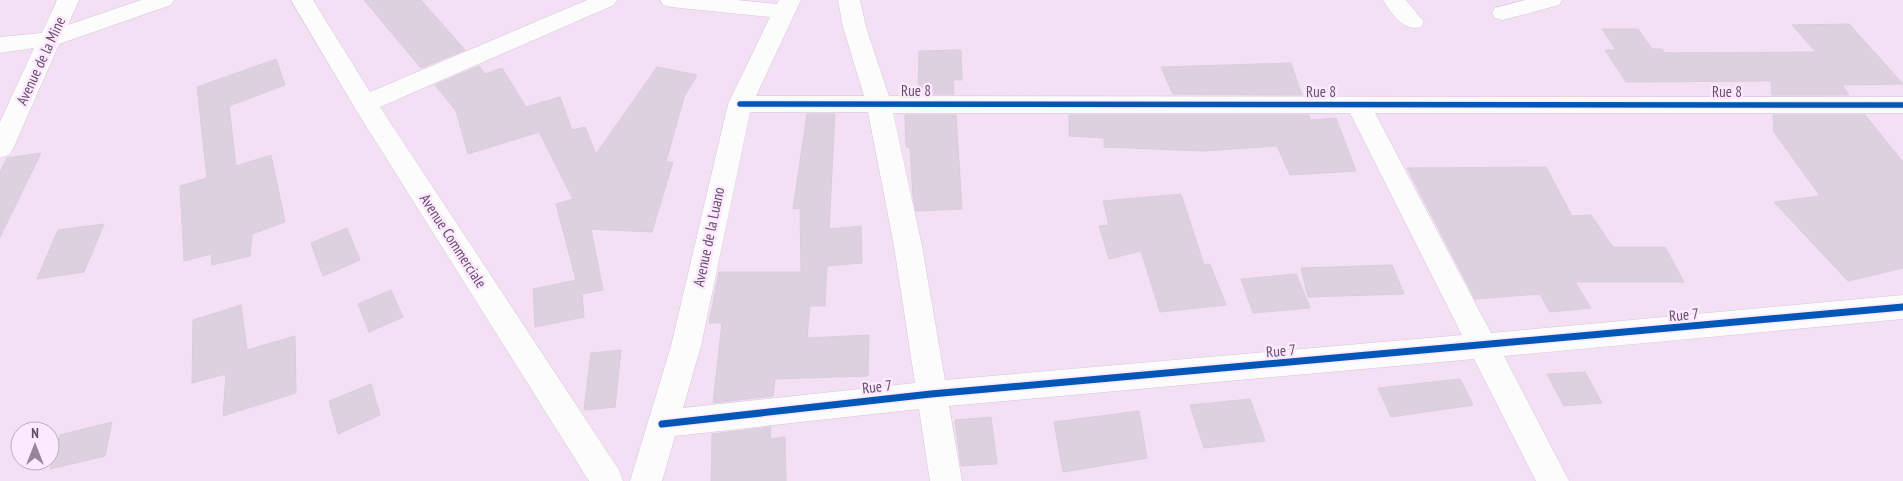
<svg xmlns="http://www.w3.org/2000/svg" width="1903" height="481" font-family="'PT Sans Narrow',sans-serif">
<style>
.residential{fill:#f3e0f5;fill-rule:evenodd}
.building{fill:#ddd1df;stroke:#daccdc}
.lines{fill:none;stroke-linecap:round;stroke-linejoin:round}
.street-casing{stroke:#d2c7d4;stroke-width:1}
.street{fill:#fdfcfd;fill-rule:evenodd}
.cycleway-far1-casing{stroke:#fce9fd;stroke-width:8}
.cycleway-casing{stroke:#fce9fd;stroke-width:10}
.cycleway-far1{stroke:#0057b8;stroke-width:5.5}
.cycleway{stroke:#0057b8;stroke-width:7}
.labels{text-anchor:middle;stroke-width:5;stroke-linejoin:round;paint-order:stroke}
.street-label{font-size:15px;fill:#654d6e;stroke:#fce9fd}
</style>
<rect width="100%" height="100%" fill="#f4e9f4"/>
<path class="residential" d="M0 0H1903V481H0ZM20 431H50V461H20Z"/>
<g class="building">
<polygon points="364,0 421,0 465,50 421,68"/>
<polygon points="1849,24 1903,84 1842,85 1849,95 1772,95 1771,81 1626,82 1605,50 1616,50 1602,29 1638,29 1652,49 1662,49 1665,53 1816,52 1792,25"/>
<polygon points="961,50 962,80 953,80 954,94 918,94 919,51"/>
<polygon points="276,59 285,85 229,106 236,166 271,155 285,222 252,234 250,256 212,265 211,254 184,261 180,186 207,178 197,87"/>
<polygon points="1291,63 1302,95 1173,94 1161,67"/>
<polygon points="479,66 485,74 502,68 526,107 560,97 572,130 585,127 596,154 657,67 697,75 684,97 666,162 673,162 652,232 591,229 603,290 582,294 584,317 535,327 533,289 576,280 556,204 573,199 539,132 468,154 456,111 435,85"/>
<polygon points="807,114 835,114 829,229 861,226 862,263 827,266 825,306 810,306 807,338 869,335 868,376 775,379 773,396 713,403 722,323 709,323 719,272 801,272 800,208 793,209"/>
<polygon points="905,115 956,115 962,209 916,211 913,196 910,147 906,147"/>
<polygon points="1069,115 1309,115 1310,120 1336,118 1356,171 1290,175 1277,146 1204,151 1104,147 1104,138 1069,136"/>
<polygon points="1773,115 1865,115 1903,162 1903,268 1848,281 1774,202 1820,196 1774,132"/>
<polygon points="41,153 0,237 0,172 7,158"/>
<polygon points="1546,167 1572,216 1591,215 1613,247 1665,247 1684,282 1575,282 1591,308 1550,312 1540,294 1475,299 1407,168"/>
<polygon points="1181,194 1204,265 1210,264 1226,305 1160,312 1141,251 1109,259 1099,226 1109,225 1103,201"/>
<polygon points="104,224 84,272 37,279 58,230"/>
<polygon points="347,228 360,260 323,276 311,243"/>
<polygon points="1392,265 1404,294 1308,297 1301,268"/>
<polygon points="1296,274 1310,308 1253,313 1241,279"/>
<polygon points="391,290 403,317 369,332 358,304"/>
<polygon points="241,305 247,350 295,336 296,393 223,416 226,374 192,383 193,320"/>
<polygon points="621,350 615,407 584,410 591,353"/>
<polygon points="1585,372 1602,403 1564,406 1547,374"/>
<polygon points="1460,379 1473,405 1391,417 1378,388"/>
<polygon points="371,384 380,415 338,434 329,401"/>
<polygon points="1250,399 1265,441 1204,448 1190,405"/>
<polygon points="1139,411 1147,458 1063,472 1054,422"/>
<polygon points="991,417 997,464 961,466 955,420"/>
<polygon points="112,422 105,456 50,469 60,435"/>
<polygon points="771,427 770,439 785,437 786,481 711,481 712,434"/>
</g>
<g class="lines">
<g class="street-casing">
<g id="street">
<polygon points="57,0 79,0 68,25 141,0 174,0 171,5 59,44 13,149 9,155 0,158 0,122 34,48 0,53 0,37 42,33"/>
<polygon points="291,0 313,0 370,92 587,0 617,0 614,5 380,107 619,470 623,481 589,481 356,110"/>
<path d="M660 0H737L777 4 779 0H801L756 96H864L843 27 838 0H860L866 27 889 96 1903 97V113H1375L1491 333 1903 295V319L1504 356 1569 481H1536L1474 359 949 406 962 481H930L919 409 675 436 662 481H630L671 346 728 104 770 17 671 7 663 5ZM750 112H868L894 246 915 383 683 408 701 346ZM893 113H1350L1462 335 945 380 922 246Z"/>
<path d="M1383 0H1406L1424 22 1421 27C1403 32 1392 14 1383 0Z"/>
<polygon points="1525,0 1562,0 1559,5 1503,20 1495,18 1492,13 1495,8"/>
</g>
</g>
<use href="#street" class="street"/>
<g class="cycleway-far1-casing">
<polyline id="cycleway-far1" points="740,104 1903,105"/>
</g>
<g class="cycleway-casing">
<polyline id="cycleway" points="662,424 931,394 1903,307"/>
</g>
<use href="#cycleway-far1" class="cycleway-far1"/>
<use href="#cycleway" class="cycleway"/>
</g>
<g class="labels">
<g class="street-label">
<text transform="translate(41 61) rotate(-65)" y="5">Avenue de la Mine</text>
<text x="916" y="96">Rue 8</text>
<text x="1321" y="97">Rue 8</text>
<text x="1727" y="97">Rue 8</text>
<text transform="translate(709 237) rotate(-78)" y="5">Avenue de la Luano</text>
<text transform="translate(453 241) rotate(57)" y="5">Avenue Commerciale</text>
<text transform="translate(1684 315) rotate(-5)" y="5">Rue 7</text>
<text transform="translate(1281 351) rotate(-5)" y="5">Rue 7</text>
<text transform="translate(877 387) rotate(-6)" y="5">Rue 7</text>
</g>
</g>
<g transform="translate(35 446)"><circle r="24" fill="#fce9fd" stroke="#c0abc4"/>
<path d="M0-4L9 19L0 12L-9 19Z" fill="#97849d"/>
<text y="-8" font-size="14" font-weight="bold" text-anchor="middle" fill="#654d6e">N</text>
</g>
</svg>
